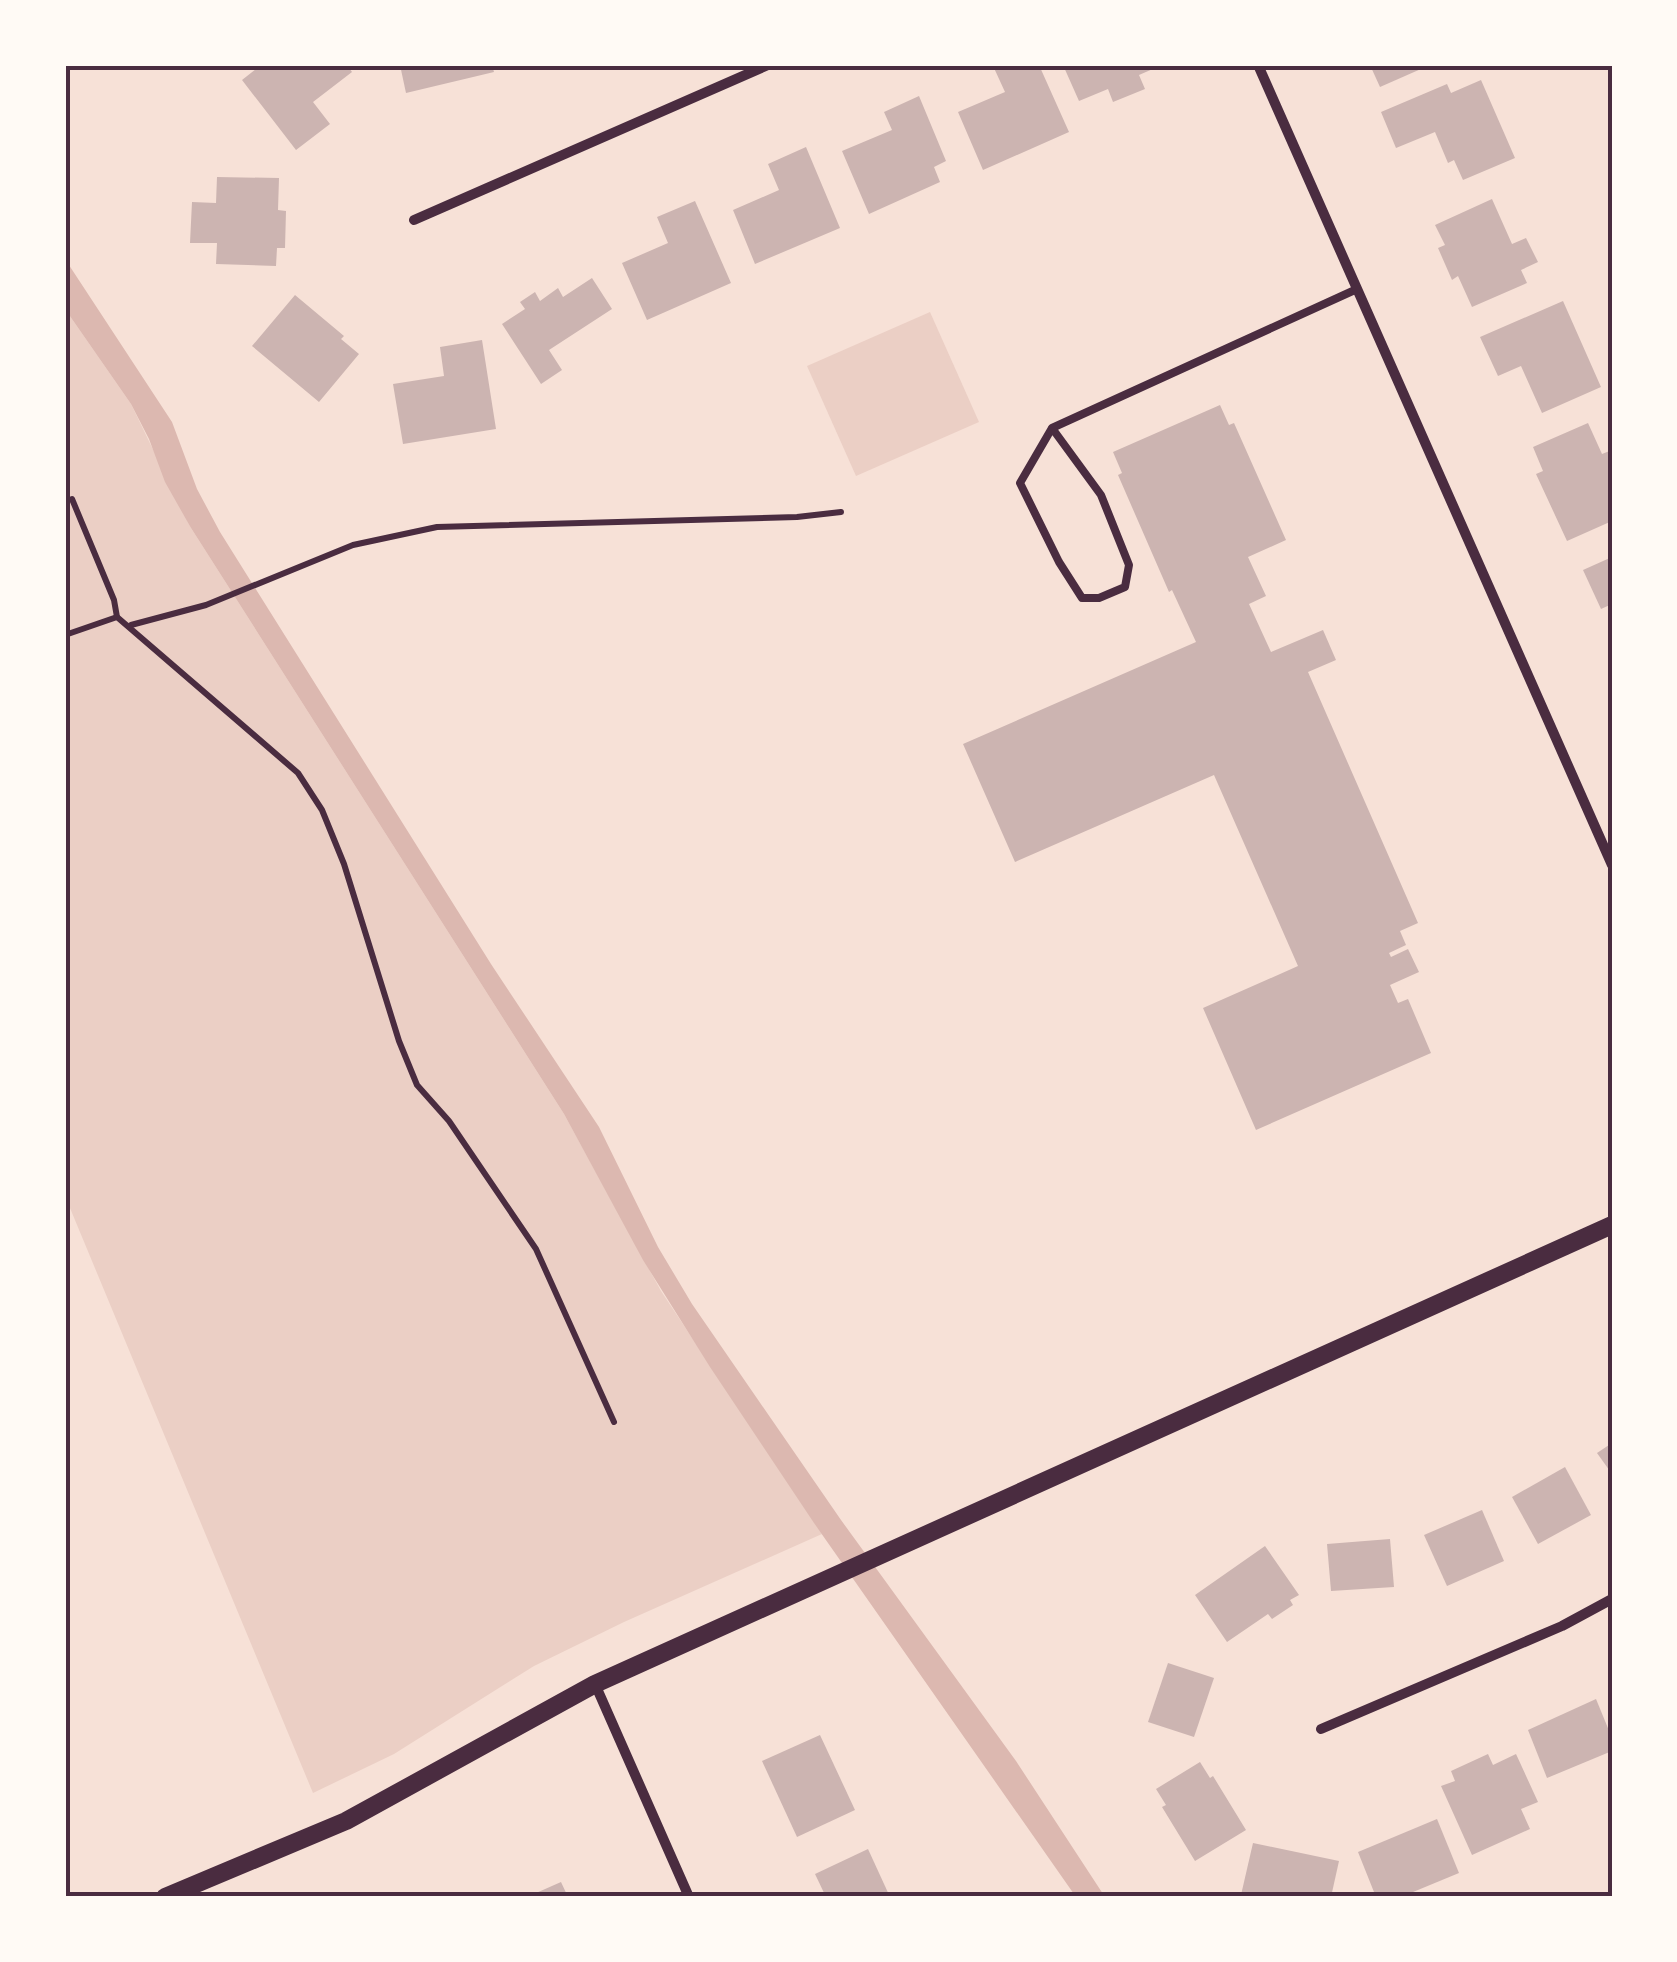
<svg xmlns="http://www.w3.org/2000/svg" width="1677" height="1962" font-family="'Noto Serif',serif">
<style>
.green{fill:#ebcfc5}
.water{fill:#dcb8b0}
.building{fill:#ccb4b1}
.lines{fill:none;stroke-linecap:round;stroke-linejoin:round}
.path{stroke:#4a2c40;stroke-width:6}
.service{stroke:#4a2c40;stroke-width:8}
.minor{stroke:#4a2c40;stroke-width:10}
.tertiary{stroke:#4a2c40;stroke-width:18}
.neatline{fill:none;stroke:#4a2c40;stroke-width:4}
</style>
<rect width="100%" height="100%" fill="#f7e1d7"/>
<g class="green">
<polygon points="65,309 131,404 191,528 564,1114 661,1291 822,1534 624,1622 534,1666 394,1754 313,1793 65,1196"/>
<polygon points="930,312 979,422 856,476 807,366"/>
</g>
<polygon class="water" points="65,259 172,422 197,489 220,532 491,964 599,1127 658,1247 692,1304 841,1520 1016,1761 1105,1897 1076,1897 814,1523 710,1367 643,1260 564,1114 191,528 165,482 149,439 131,404 65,309"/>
<g class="building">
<polygon points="261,65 347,65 352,72 313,102 330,124 296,150 242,80"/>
<polygon points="400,65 492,65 494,72 406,93"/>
<polygon points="1000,65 1039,65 1069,132 983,170 958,112 1005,92 994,68"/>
<polygon points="1063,65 1162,65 1139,75 1145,89 1113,102 1108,89 1079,101"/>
<polygon points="1370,65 1430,65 1380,87"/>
<polygon points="1481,80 1515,158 1463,180 1454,160 1448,163 1435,132 1396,148 1381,112 1447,84 1451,93"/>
<polygon points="919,96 946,161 934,167 940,182 869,214 842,151 892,130 884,112"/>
<polygon points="806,147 840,228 755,264 733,210 779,190 768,164"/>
<polygon points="217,177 279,178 278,210 286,211 285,248 277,248 276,266 216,264 217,243 190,243 192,202 216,203"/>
<polygon points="1492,199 1512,244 1526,238 1538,262 1521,270 1527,283 1472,307 1458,276 1452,280 1438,248 1445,245 1435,225"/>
<polygon points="695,201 731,283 647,320 622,263 668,243 657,217"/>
<polygon points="592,278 612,309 549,350 562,370 541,384 502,324 525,309 520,302 535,292 540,301 558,288 563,297"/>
<polygon points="295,295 344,336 341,339 359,354 319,402 252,346"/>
<polygon points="1563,301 1601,387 1542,413 1521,366 1498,376 1480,337"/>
<polygon points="482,340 496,429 403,444 393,384 444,376 440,347"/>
<polygon points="1220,405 1229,425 1234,423 1286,540 1248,557 1266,596 1249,604 1271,652 1323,630 1336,660 1308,672 1418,923 1400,931 1406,945 1389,953 1391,957 1408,949 1419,972 1390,985 1398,1003 1408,999 1431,1053 1256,1130 1203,1008 1298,966 1214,775 1015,862 963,744 1196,642 1172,590 1169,592 1118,475 1122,473 1113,452"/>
<polygon points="1588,423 1602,454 1612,450 1612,521 1567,541 1536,474 1543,471 1533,447"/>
<polygon points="1612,557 1612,604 1601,609 1583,570"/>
<polygon points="1612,1443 1612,1474 1597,1453"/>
<polygon points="1565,1467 1591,1515 1538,1544 1512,1497"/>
<polygon points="1482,1510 1504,1561 1447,1586 1424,1535"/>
<polygon points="1390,1539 1394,1587 1331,1591 1327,1544"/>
<polygon points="1265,1546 1299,1595 1290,1600 1293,1605 1272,1619 1268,1614 1227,1642 1195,1595"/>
<polygon points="1168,1663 1214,1678 1194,1737 1148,1722"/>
<polygon points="1596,1699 1612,1738 1612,1751 1547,1778 1528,1730"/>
<polygon points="820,1735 855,1810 797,1837 762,1761"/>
<polygon points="1488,1754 1493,1765 1516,1754 1538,1802 1521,1809 1530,1829 1472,1855 1441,1786 1455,1781 1451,1771"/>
<polygon points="1200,1762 1210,1778 1213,1776 1246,1830 1195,1861 1162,1807 1166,1805 1156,1789"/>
<polygon points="1437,1819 1459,1873 1401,1897 1376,1897 1358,1852"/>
<polygon points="1253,1843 1339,1861 1331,1897 1241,1895"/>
<polygon points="868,1849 890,1897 826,1897 815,1874"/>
<polygon points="561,1882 568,1897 527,1897"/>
</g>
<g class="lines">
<g class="path">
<polyline points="72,499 114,600 117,617"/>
<polyline points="131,625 206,605 353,545 437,527 797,517 841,512"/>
<polyline points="65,635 117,617 298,773 322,810 344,864 399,1041 417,1085 449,1121 536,1249 614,1422"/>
</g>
<polyline class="service" points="1052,428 1101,495 1129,565 1125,587 1099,598 1082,598 1059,562 1020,483 1052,428 1357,289"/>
<g class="minor">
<polyline points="1258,65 1612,865"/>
<polyline points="414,220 768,65"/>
<polyline points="595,1684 689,1897"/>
<polyline points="1321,1729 1562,1626 1612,1599"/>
</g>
<polyline class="tertiary" points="165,1897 346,1821 595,1684 1612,1225"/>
</g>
<rect width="1677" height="1962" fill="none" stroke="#fffaf5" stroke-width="135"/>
<rect x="68" y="68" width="1542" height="1826" class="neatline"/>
</svg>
